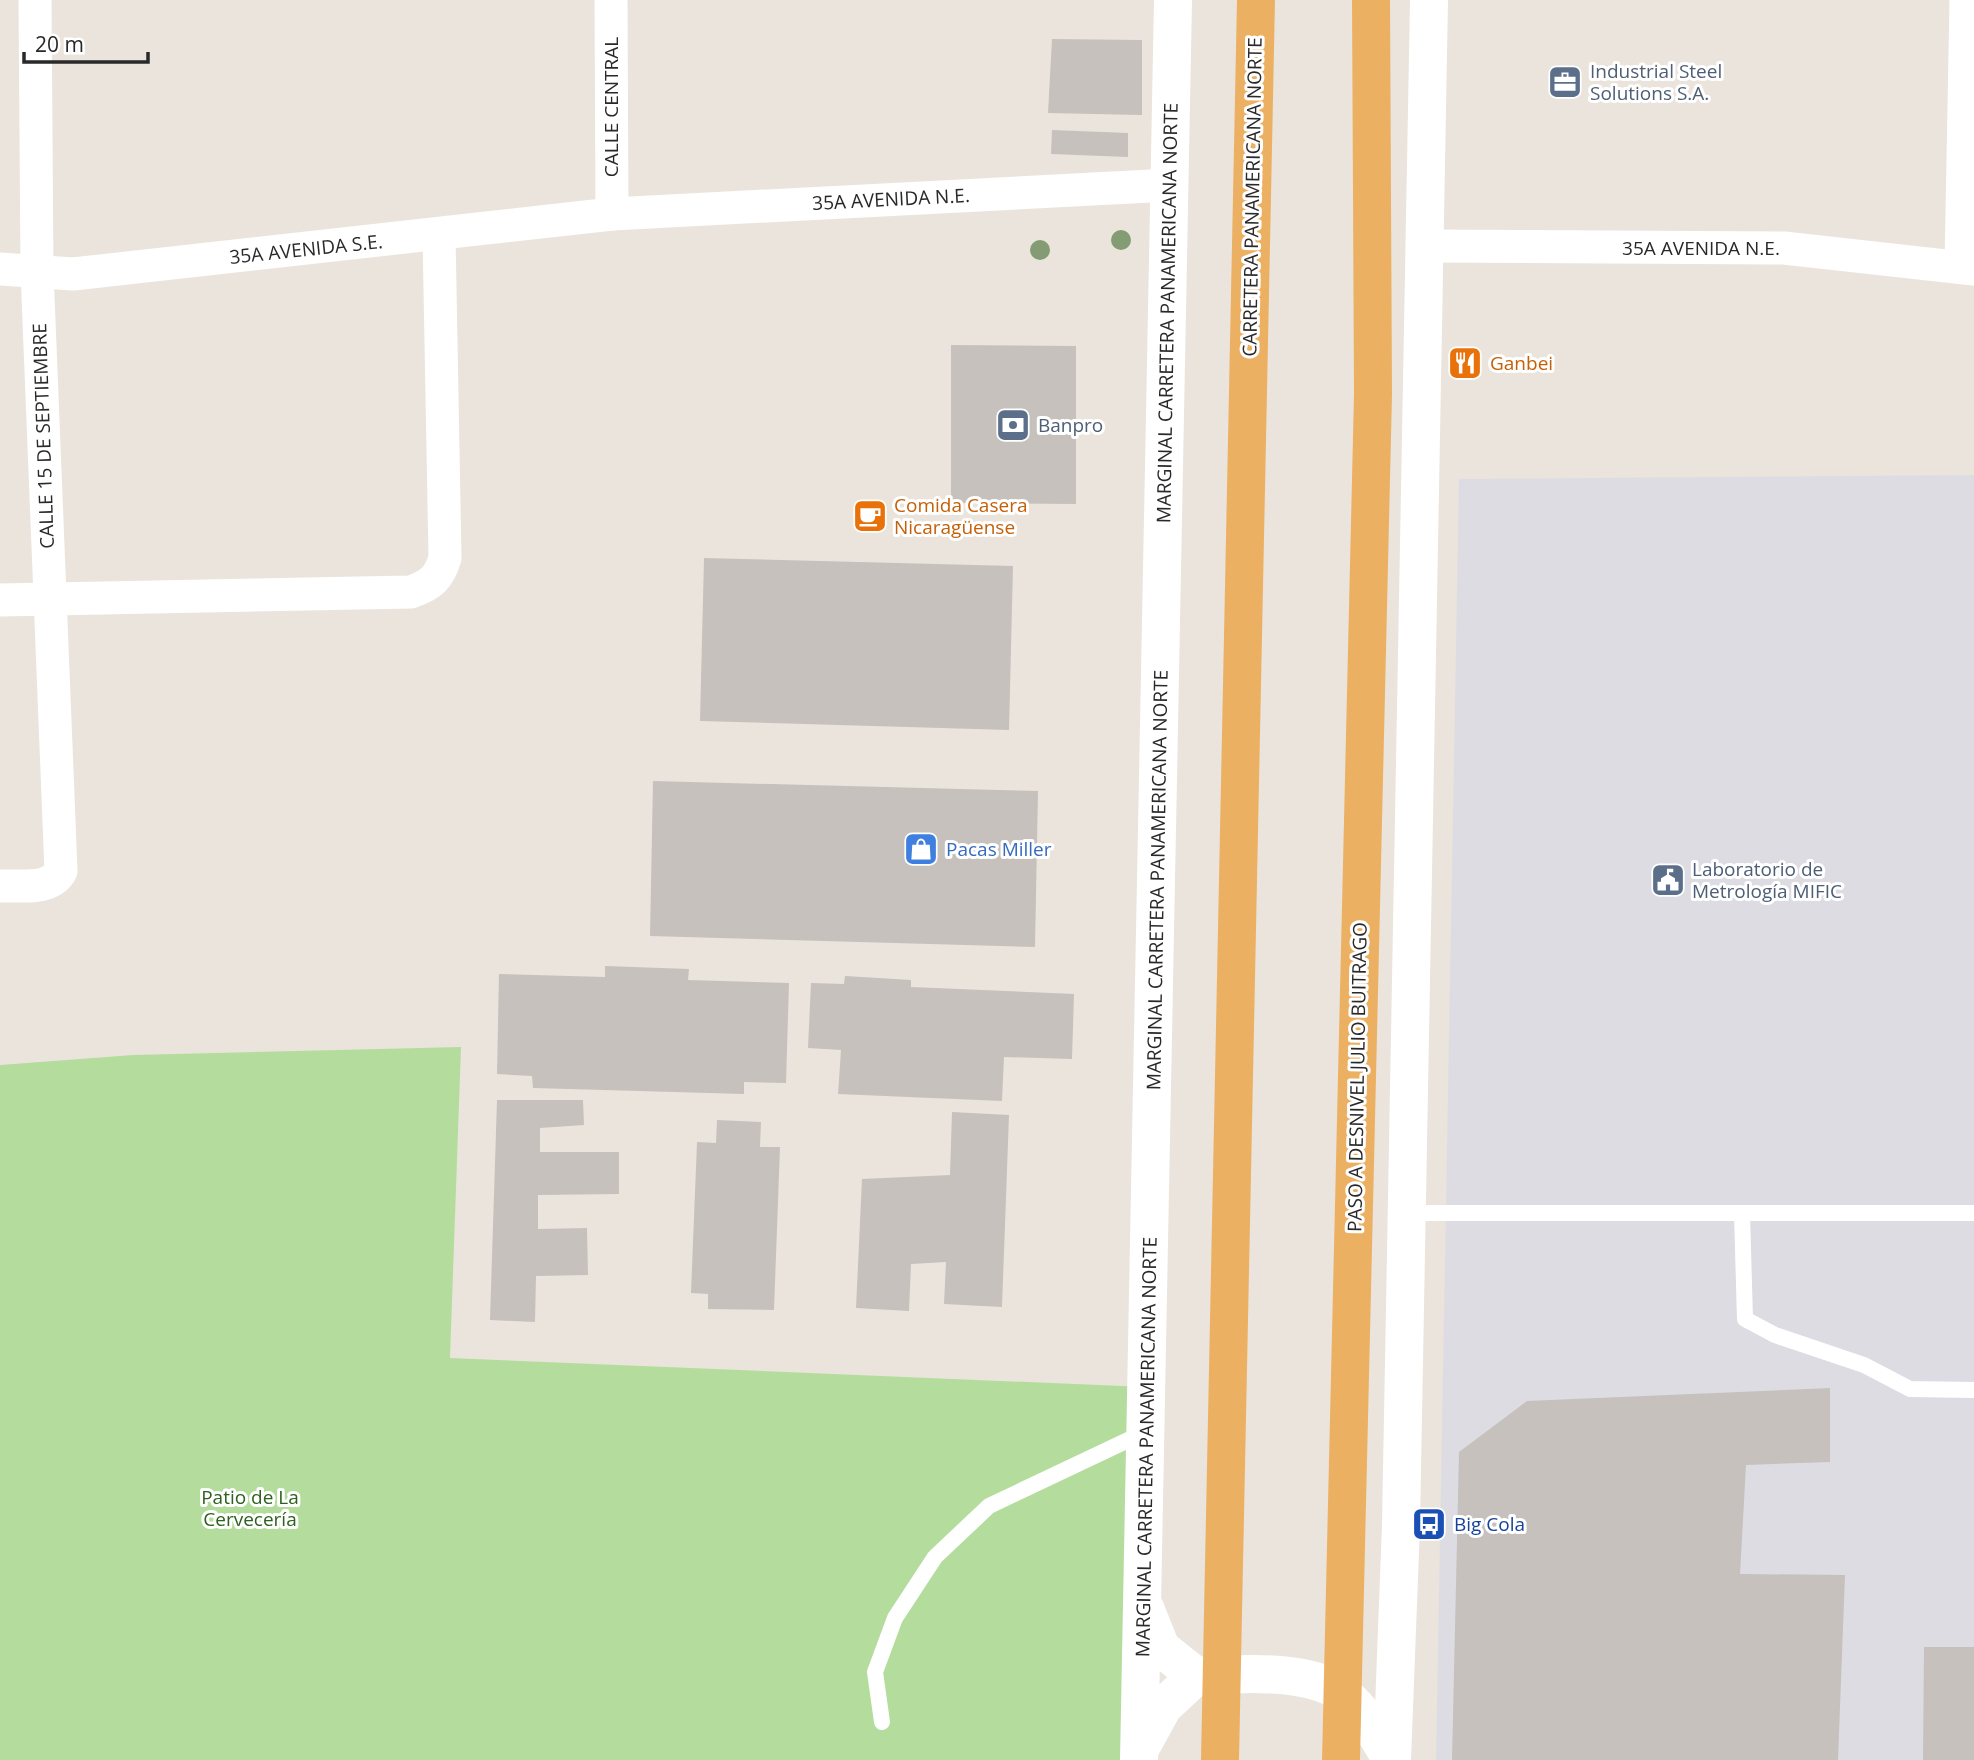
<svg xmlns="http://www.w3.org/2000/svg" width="1974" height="1760" font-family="'Open Sans',sans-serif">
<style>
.industrial{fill:#dedce3}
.green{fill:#b4dd9d}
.building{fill:#c6c1bc}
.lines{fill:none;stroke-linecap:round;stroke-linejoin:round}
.service{stroke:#fff;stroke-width:16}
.minor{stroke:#fff;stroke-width:33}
.tertiary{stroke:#fff;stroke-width:38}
.trunk{stroke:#ecb063;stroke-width:38}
.tree{fill:#839c74}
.labels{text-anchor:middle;stroke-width:6;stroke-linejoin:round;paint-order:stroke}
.service-label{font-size:19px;fill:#4e5e75;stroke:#fff;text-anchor:start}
.street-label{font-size:19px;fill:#292929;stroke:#fff}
.food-label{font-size:19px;fill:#c56008;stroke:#fff;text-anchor:start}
.shop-label{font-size:19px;fill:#366cbe;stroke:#fff;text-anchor:start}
.park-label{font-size:19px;fill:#2e611f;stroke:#fff}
.transit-label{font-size:19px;fill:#164399;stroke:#fff;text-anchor:start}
</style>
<rect width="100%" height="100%" fill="#ebe4dc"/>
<polygon class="industrial" points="1974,475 1974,1760 1436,1760 1459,479"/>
<polygon class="green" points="461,1047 450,1358 1147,1387 1139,1760 0,1760 0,1065 133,1055"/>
<g class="building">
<polygon points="1052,39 1142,40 1142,115 1048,113"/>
<polygon points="1052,130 1128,133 1128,157 1051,154"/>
<polygon points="951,345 1076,346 1076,504 951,503"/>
<polygon points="704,558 1013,566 1009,730 700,721"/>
<polygon points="653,781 1038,791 1035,947 650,936"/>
<polygon points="605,966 689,969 688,980 789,983 786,1083 744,1082 744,1094 533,1088 532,1076 497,1074 499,974 605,977"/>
<polygon points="845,976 911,980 911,987 1074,994 1072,1059 1004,1057 1002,1101 838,1094 841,1050 808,1048 811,983 844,984"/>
<polygon points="497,1100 583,1100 584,1125 540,1128 540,1152 619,1152 619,1194 538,1195 538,1229 587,1228 588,1275 536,1276 535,1322 490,1320"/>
<polygon points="952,1112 1009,1115 1002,1307 944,1304 946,1262 911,1264 909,1311 856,1308 862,1179 950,1175"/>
<polygon points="717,1120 761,1122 760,1147 780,1147 774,1310 708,1309 708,1294 691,1293 697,1142 716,1143"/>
<polygon points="1830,1388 1830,1462 1746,1465 1740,1574 1845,1575 1838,1760 1452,1760 1459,1452 1527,1401"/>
<polygon points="1924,1647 1974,1647 1974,1760 1923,1760"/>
</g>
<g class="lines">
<g class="service">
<polyline points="1407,1213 1974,1213"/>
<polyline points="1742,1214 1745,1319 1775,1335 1864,1365 1910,1389 1974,1390"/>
<polyline points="882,1722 875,1672 895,1618 935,1557 989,1506 1143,1433"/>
</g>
<g class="minor">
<polyline points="611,0 612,214"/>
<polyline points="1426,246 1784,248 1974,269"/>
<polyline points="1961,266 1966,0"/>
<polyline points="0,269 73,274 612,214 1170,185"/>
<path d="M0 600 411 592C431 585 439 578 445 558L439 235"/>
<path d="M0 886C21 885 50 891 61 871L37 271 35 0"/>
</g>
<g class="tertiary">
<polyline points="1145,1608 1161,1648 1196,1676"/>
<path d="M1141 1747 1163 1707 1196 1676C1235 1674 1300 1669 1335 1689 1361 1704 1376 1735 1392 1760"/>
<polyline points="1139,1760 1173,0"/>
<polyline points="1392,1760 1401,1525 1429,0"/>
</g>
<g class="trunk">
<polyline points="1220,1760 1256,0"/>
<polyline points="1341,1760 1373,394 1371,0"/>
</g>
</g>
<g class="tree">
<circle cx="1121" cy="240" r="10"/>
<circle cx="1040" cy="250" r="10"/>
</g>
<defs>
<g id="office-square" transform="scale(1.75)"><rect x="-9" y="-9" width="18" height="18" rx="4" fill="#5c6f8a" stroke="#fff"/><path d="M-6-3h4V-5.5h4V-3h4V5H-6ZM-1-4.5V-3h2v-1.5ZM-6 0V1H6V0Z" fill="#fff"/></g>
<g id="restaurant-square" transform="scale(1.75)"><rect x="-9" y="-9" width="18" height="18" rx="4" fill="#e8710a" stroke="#fff"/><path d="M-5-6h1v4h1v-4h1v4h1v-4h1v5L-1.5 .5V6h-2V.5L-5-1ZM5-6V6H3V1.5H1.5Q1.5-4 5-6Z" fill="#fff"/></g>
<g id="bank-square" transform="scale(1.75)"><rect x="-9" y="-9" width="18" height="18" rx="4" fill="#5c6f8a" stroke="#fff"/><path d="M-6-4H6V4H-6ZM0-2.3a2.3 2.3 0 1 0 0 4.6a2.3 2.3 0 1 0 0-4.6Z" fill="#fff"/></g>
<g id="cafe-square" transform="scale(1.75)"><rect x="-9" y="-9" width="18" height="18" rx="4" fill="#e8710a" stroke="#fff"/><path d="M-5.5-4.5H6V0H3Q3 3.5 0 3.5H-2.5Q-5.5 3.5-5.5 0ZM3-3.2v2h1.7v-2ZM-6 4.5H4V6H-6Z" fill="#fff"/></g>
<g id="shop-square" transform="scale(1.75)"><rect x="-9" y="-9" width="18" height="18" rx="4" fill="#3f7fe0" stroke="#fff"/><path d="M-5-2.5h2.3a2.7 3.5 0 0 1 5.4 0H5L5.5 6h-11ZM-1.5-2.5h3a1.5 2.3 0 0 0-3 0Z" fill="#fff"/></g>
<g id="civic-square" transform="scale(1.75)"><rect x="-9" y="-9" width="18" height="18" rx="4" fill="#5c6f8a" stroke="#fff"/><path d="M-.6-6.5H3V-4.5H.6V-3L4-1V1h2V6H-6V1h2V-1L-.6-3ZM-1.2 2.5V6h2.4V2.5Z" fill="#fff"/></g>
<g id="bus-square" transform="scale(1.75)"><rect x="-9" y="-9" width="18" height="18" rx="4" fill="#1a4fb4" stroke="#fff"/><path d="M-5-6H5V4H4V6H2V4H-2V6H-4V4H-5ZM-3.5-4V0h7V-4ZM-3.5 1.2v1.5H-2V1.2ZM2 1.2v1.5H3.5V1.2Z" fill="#fff"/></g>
</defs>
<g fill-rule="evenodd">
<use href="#office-square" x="1565" y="82"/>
<use href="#restaurant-square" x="1465" y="363"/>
<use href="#bank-square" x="1013" y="425"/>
<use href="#cafe-square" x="870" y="516"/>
<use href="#shop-square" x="921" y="849"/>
<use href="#civic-square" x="1668" y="880"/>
<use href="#bus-square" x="1429" y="1524"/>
</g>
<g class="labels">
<g class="service-label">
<text x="1590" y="78">Industrial Steel<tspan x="1590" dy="22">Solutions S.A.</tspan></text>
<text x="1038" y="432">Banpro</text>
<text x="1692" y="876">Laboratorio de<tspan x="1692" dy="22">Metrología MIFIC</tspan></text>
</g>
<g class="street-label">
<text transform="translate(611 107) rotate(-90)" y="7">CALLE CENTRAL</text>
<text transform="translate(1252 197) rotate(-89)" y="7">CARRETERA PANAMERICANA NORTE</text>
<text transform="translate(891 199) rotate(-3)" y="7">35A AVENIDA N.E.</text>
<text x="1701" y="255">35A AVENIDA N.E.</text>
<text transform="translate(306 249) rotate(-6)" y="7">35A AVENIDA S.E.</text>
<text transform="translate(1167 313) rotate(-89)" y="7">MARGINAL CARRETERA PANAMERICANA NORTE</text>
<text transform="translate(43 436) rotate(-92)" y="7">CALLE 15 DE SEPTIEMBRE</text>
<text transform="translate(1157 880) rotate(-89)" y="7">MARGINAL CARRETERA PANAMERICANA NORTE</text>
<text transform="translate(1357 1077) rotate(-89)" y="7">PASO A DESNIVEL JULIO BUITRAGO</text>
<text transform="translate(1146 1447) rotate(-89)" y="7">MARGINAL CARRETERA PANAMERICANA NORTE</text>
</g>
<g class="food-label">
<text x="1490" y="370">Ganbei</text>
<text x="894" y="512">Comida Casera<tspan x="894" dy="22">Nicaragüense</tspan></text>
</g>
<g class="shop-label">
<text x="946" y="856">Pacas Miller</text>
</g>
<g class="park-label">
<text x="250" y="1504">Patio de La<tspan x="250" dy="22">Cervecería</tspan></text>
</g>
<g class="transit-label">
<text x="1454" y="1531">Big Cola</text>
</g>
</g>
<path d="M24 52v10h124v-10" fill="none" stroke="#292929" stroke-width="3.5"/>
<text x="35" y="52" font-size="21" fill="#292929" stroke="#ffffff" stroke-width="5" paint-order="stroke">20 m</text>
</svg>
